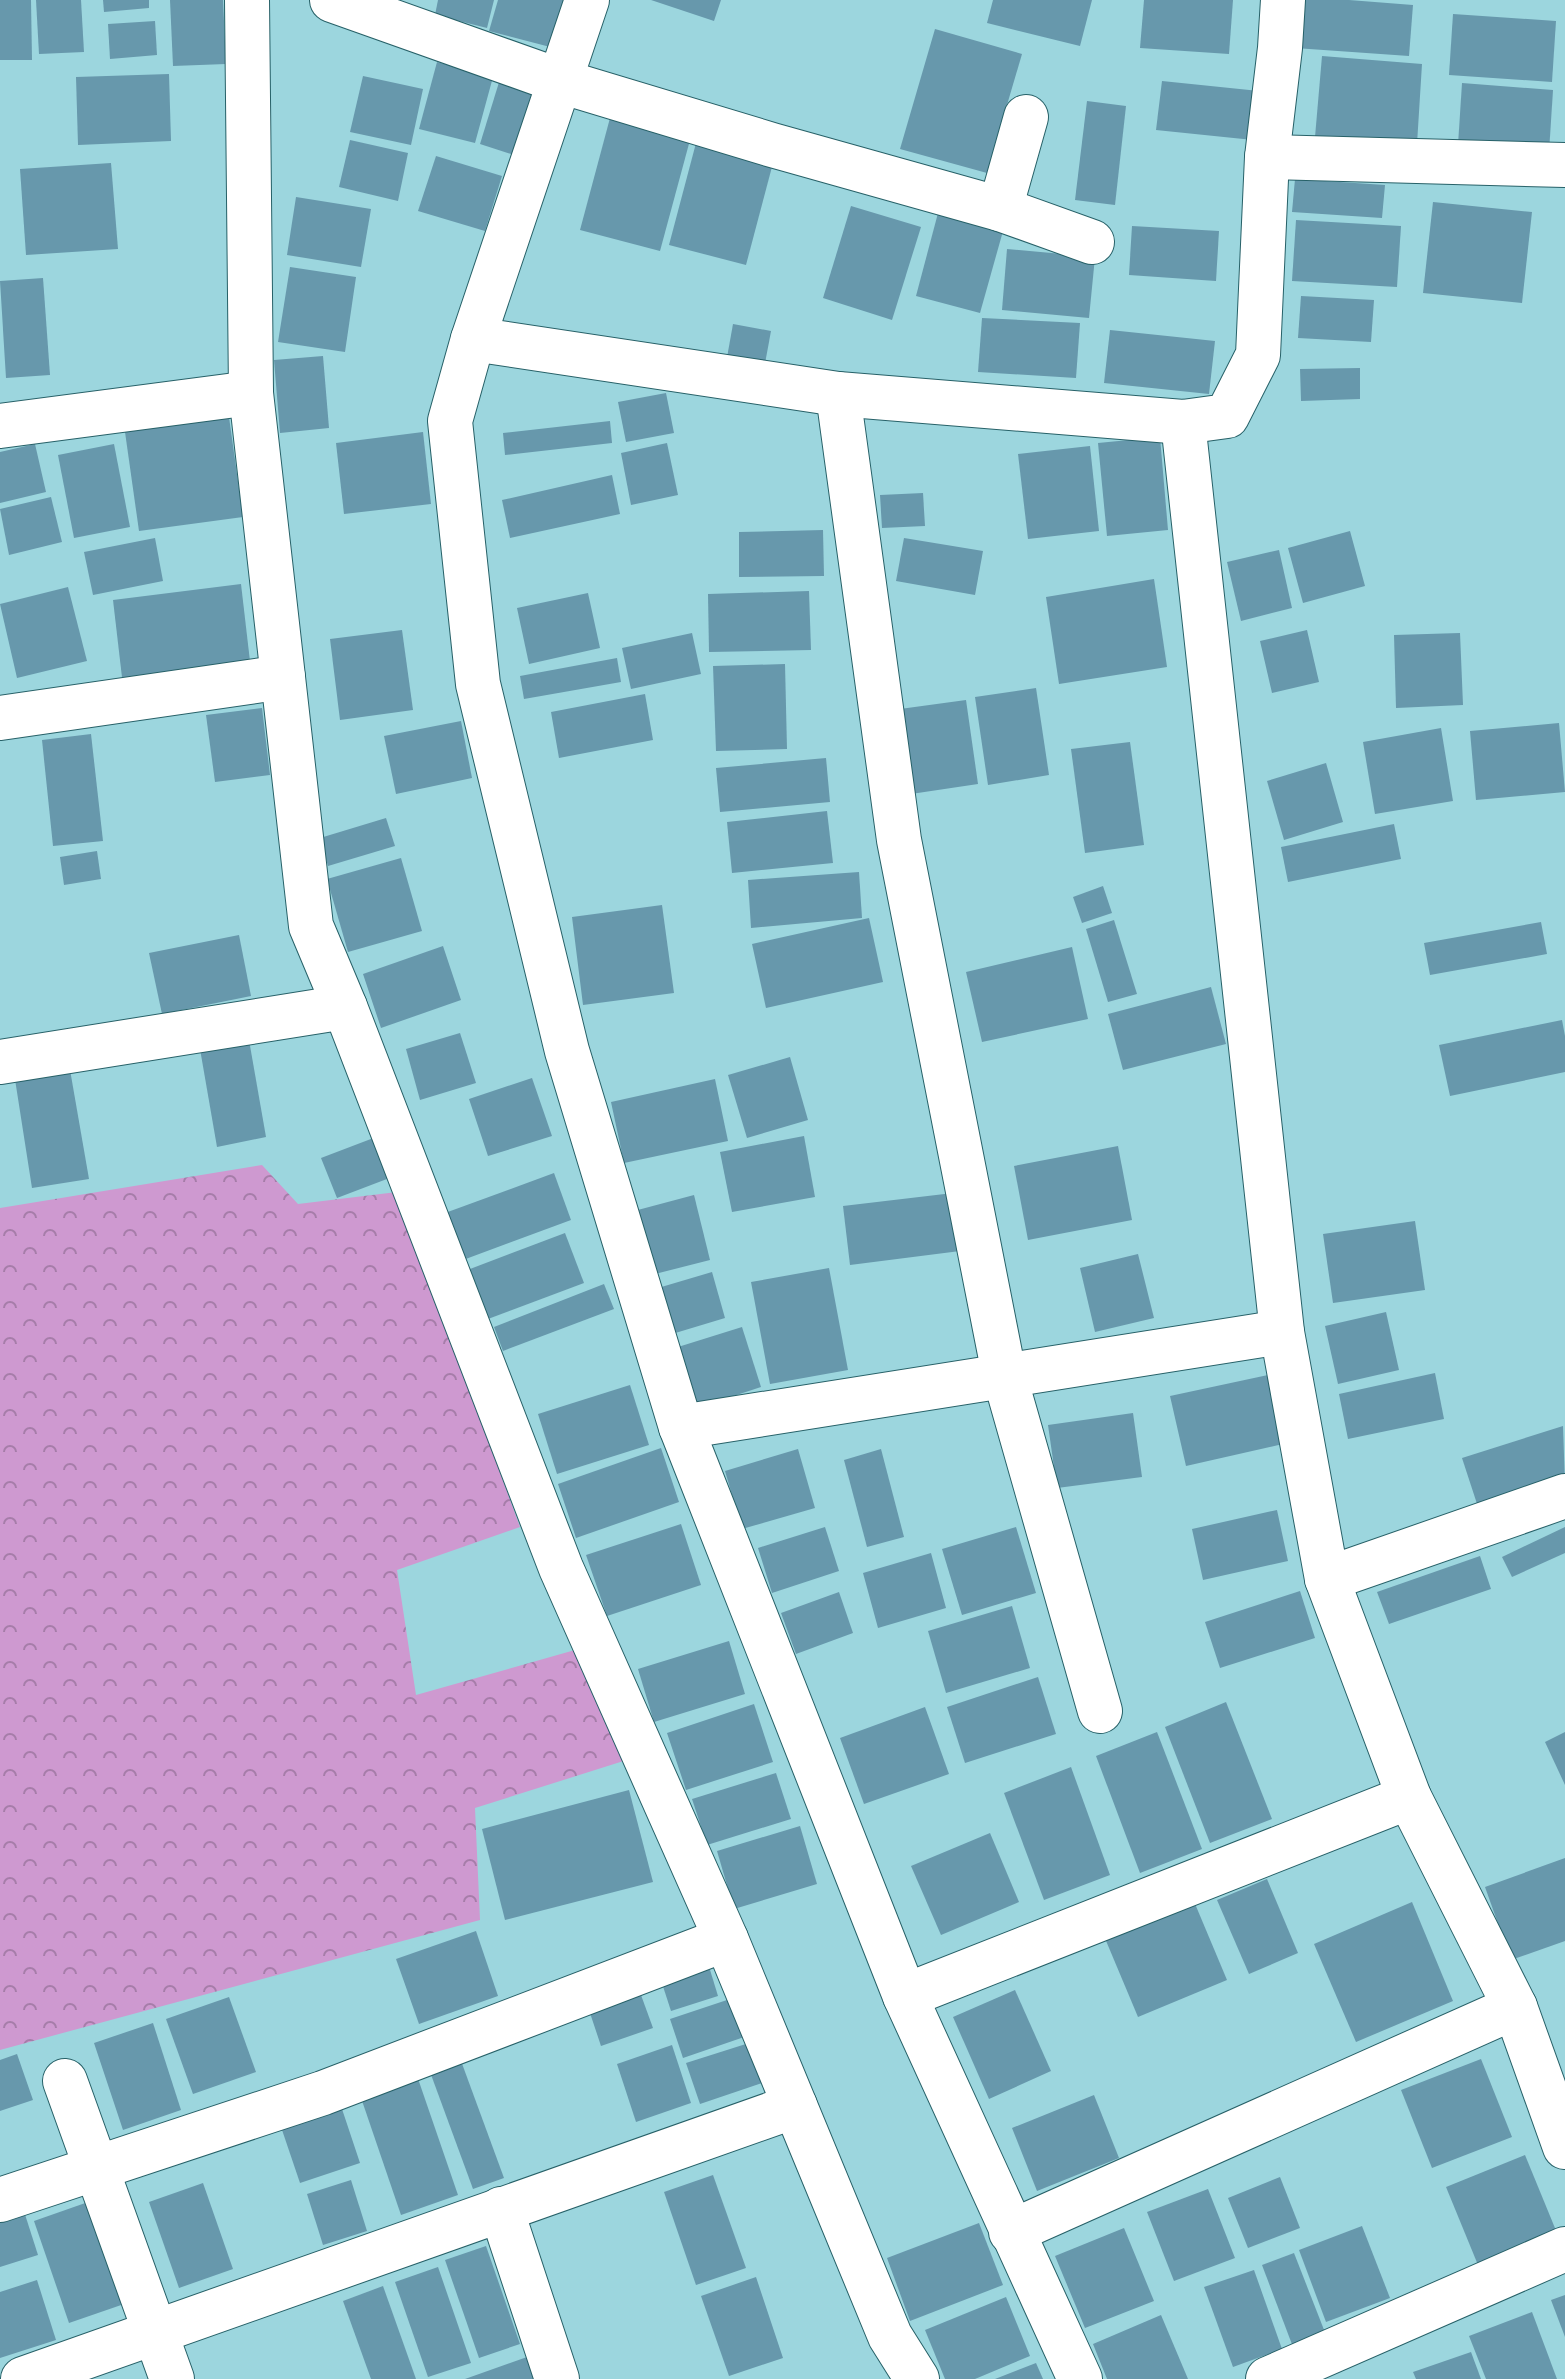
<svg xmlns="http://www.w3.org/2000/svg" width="1565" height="2379" font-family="'Nunito Sans',sans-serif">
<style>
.park{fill:url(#park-crowns)}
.building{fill:#6798ac}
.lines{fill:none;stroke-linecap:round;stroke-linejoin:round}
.minor-casing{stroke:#276168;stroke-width:46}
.minor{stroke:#fff;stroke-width:44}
</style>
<defs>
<pattern id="park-crowns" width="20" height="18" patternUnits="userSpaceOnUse" patternTransform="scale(2)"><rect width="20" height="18" fill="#ce99d0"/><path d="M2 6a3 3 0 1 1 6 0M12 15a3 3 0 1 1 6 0" fill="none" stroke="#a67da9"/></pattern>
</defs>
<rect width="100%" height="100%" fill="#9cd6de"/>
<polygon class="park" points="262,1165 298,1204 397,1192 520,1527 397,1570 416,1695 582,1648 633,1758 475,1808 480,1920 0,2050 0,1208"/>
<g class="building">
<polygon points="0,0 31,0 32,60 0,60"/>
<polygon points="36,0 81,0 84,52 39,54"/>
<polygon points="103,0 149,0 149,8 104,12"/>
<polygon points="170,0 223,0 226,64 173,66"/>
<polygon points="438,0 494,0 487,28 435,15"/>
<polygon points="498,0 567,0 554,48 489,31"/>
<polygon points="651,0 721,0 714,21"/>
<polygon points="993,0 1092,0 1080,46 987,23"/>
<polygon points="1144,0 1233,0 1229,54 1140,48"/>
<polygon points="1298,0 1349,0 1413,5 1409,56 1295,48"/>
<polygon points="1453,14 1556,21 1552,82 1449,75"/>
<polygon points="155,21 157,55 110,59 108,24"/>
<polygon points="935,29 1022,54 987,173 900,149"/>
<polygon points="1322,56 1422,64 1417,144 1315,137"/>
<polygon points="437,62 493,77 475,143 419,129"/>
<polygon points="169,74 171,141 78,145 76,77"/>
<polygon points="363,76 423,89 411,145 350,132"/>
<polygon points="500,79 533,89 514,155 480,144"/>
<polygon points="1162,81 1259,91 1253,140 1156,130"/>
<polygon points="1462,83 1553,90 1549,152 1458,145"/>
<polygon points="1087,101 1126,106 1115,205 1075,200"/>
<polygon points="610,118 690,140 660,251 580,230"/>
<polygon points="350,140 408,153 398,201 339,187"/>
<polygon points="696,143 773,163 746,265 669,245"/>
<polygon points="436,156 502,176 485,231 418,211"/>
<polygon points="111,163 118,249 26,255 20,169"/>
<polygon points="1295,179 1385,185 1382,218 1292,212"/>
<polygon points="296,197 371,209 361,267 287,255"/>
<polygon points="1433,202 1532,212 1522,303 1423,293"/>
<polygon points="851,206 921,227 892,320 823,298"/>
<polygon points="938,213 1003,231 980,313 916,296"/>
<polygon points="1296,220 1401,226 1397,287 1292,281"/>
<polygon points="1132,226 1219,231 1216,281 1129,275"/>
<polygon points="1007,249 1095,257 1089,318 1002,310"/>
<polygon points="290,267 356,277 345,352 278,342"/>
<polygon points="43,278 50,375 6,378 0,281"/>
<polygon points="1301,296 1374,300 1371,342 1298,338"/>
<polygon points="982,318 1080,323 1076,378 978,372"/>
<polygon points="733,324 771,331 764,369 726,363"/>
<polygon points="1110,330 1215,341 1209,394 1104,383"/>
<polygon points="323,356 329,428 280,433 274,360"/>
<polygon points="1360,368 1360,399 1301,401 1300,369"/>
<polygon points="666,393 674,433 626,442 618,402"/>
<polygon points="229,417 243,517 139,531 125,432"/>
<polygon points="610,421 612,443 505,455 503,433"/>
<polygon points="423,432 431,504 344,514 336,443"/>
<polygon points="1160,437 1168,530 1107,536 1098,443"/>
<polygon points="667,443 678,495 631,505 621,453"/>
<polygon points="35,444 46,492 0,503 0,452"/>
<polygon points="114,444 130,527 74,538 58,455"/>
<polygon points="1090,446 1099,531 1028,539 1018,454"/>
<polygon points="612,475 620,514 510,538 502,500"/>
<polygon points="923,493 925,526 882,528 880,495"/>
<polygon points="51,497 62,542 9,555 0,509"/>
<polygon points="823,530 824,576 739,577 739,532"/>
<polygon points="1350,531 1365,586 1303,603 1288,548"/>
<polygon points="155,538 163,581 93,595 84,552"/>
<polygon points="904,538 983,551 975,595 896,581"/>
<polygon points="1279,550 1292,608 1241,621 1227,562"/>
<polygon points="1154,579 1167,667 1059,684 1046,597"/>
<polygon points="241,584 251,670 123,686 113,600"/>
<polygon points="68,587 87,661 17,678 0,604"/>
<polygon points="809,591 811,650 709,652 708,594"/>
<polygon points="588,593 600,648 529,664 517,608"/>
<polygon points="402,630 413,710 340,720 330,639"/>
<polygon points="1307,630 1319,682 1272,693 1260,641"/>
<polygon points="692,633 701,674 631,689 622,648"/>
<polygon points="1460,633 1463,705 1396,708 1394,635"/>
<polygon points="617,658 621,682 524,699 520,676"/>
<polygon points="785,664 787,749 716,751 713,666"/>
<polygon points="1036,688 1049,775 988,785 975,697"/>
<polygon points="645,694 653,740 559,758 551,712"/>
<polygon points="966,700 978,784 911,794 900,709"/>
<polygon points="262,708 270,775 215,782 206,715"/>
<polygon points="461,721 472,778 396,794 384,736"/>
<polygon points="1559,723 1565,792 1476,800 1470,731"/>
<polygon points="1441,728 1453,801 1375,814 1363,742"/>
<polygon points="91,734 103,841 53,846 42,740"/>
<polygon points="1130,742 1144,845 1085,853 1071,749"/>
<polygon points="826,758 830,802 720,812 716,768"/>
<polygon points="1326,763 1343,822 1284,840 1267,781"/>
<polygon points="827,811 833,863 732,873 727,822"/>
<polygon points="386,818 395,846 328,866 320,838"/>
<polygon points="1394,824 1401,859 1288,882 1281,847"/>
<polygon points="97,851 101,879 64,885 60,857"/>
<polygon points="401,858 422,931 348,952 327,879"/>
<polygon points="859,872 862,918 751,928 748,880"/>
<polygon points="1103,886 1112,913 1082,923 1073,897"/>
<polygon points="662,905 674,993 583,1005 572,917"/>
<polygon points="869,918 883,982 766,1008 752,944"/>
<polygon points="1114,920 1137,994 1108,1002 1086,929"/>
<polygon points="1541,922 1547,954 1430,975 1424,943"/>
<polygon points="239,935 251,996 162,1014 149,953"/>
<polygon points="443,946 461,1000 381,1028 363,974"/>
<polygon points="1072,947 1088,1019 982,1042 966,972"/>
<polygon points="1211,987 1226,1044 1123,1070 1108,1014"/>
<polygon points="1562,1020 1565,1036 1565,1072 1450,1096 1439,1045"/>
<polygon points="460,1033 476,1083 420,1100 406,1049"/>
<polygon points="249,1040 266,1137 217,1147 200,1049"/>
<polygon points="790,1057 808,1120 747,1138 728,1075"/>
<polygon points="69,1064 89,1179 32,1188 14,1073"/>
<polygon points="532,1078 552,1136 488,1156 469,1099"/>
<polygon points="715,1079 728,1141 624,1163 611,1102"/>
<polygon points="384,1134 400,1174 337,1198 321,1158"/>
<polygon points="804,1136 815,1197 732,1212 720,1152"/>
<polygon points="1118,1146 1132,1220 1028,1240 1014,1166"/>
<polygon points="554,1173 571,1220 463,1260 445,1213"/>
<polygon points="953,1193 960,1251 850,1265 843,1206"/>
<polygon points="694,1195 710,1260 651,1275 634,1211"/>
<polygon points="1415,1221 1425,1290 1333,1303 1323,1234"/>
<polygon points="565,1233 584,1283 488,1319 470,1269"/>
<polygon points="1138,1254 1154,1318 1095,1332 1080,1268"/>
<polygon points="829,1268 848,1370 770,1384 751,1282"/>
<polygon points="712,1272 725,1318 672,1334 658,1288"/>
<polygon points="604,1284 614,1309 503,1351 494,1327"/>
<polygon points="1386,1312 1399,1370 1338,1384 1325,1326"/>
<polygon points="742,1327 761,1387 697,1408 678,1347"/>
<polygon points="1435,1373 1444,1419 1348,1439 1339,1394"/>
<polygon points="1268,1375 1283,1444 1186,1466 1170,1396"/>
<polygon points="630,1385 649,1445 557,1474 538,1414"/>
<polygon points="1133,1413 1142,1477 1057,1488 1048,1425"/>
<polygon points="1563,1426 1565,1485 1480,1513 1462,1458"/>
<polygon points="661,1448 679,1502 576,1538 558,1484"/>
<polygon points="798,1449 815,1508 742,1529 725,1471"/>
<polygon points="881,1449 904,1537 867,1547 844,1460"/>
<polygon points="1277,1510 1288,1561 1203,1580 1192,1529"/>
<polygon points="681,1524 701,1585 607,1616 586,1555"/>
<polygon points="825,1527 839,1571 772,1593 758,1548"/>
<polygon points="1016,1527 1036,1593 962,1615 942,1549"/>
<polygon points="1565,1527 1565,1553 1512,1577 1502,1557"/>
<polygon points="931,1553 946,1608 878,1628 863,1573"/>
<polygon points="1480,1556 1491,1589 1389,1624 1377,1592"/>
<polygon points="1300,1591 1315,1638 1220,1668 1205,1622"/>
<polygon points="839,1592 853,1633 796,1654 781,1613"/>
<polygon points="1012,1606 1030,1668 946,1693 928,1631"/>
<polygon points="729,1641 745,1694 654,1722 638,1669"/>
<polygon points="1038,1677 1056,1734 965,1763 947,1707"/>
<polygon points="1226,1702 1272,1819 1210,1843 1165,1727"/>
<polygon points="754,1704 773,1762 686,1790 667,1733"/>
<polygon points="925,1707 949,1774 864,1804 840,1738"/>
<polygon points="1157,1732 1202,1849 1140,1873 1096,1756"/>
<polygon points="1565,1732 1565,1785 1545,1742"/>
<polygon points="1071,1767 1110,1875 1044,1900 1004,1793"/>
<polygon points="776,1773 791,1819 707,1845 692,1799"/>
<polygon points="629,1790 653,1882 505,1920 482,1829"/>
<polygon points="800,1826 817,1884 734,1909 717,1851"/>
<polygon points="990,1833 1019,1902 941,1935 911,1866"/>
<polygon points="1565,1858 1565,1941 1511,1960 1485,1887"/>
<polygon points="1267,1879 1298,1953 1249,1974 1217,1900"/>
<polygon points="1193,1899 1227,1980 1138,2017 1104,1936"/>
<polygon points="1412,1902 1453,2001 1356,2042 1314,1944"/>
<polygon points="476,1931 498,1996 419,2024 396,1959"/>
<polygon points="707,1960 718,1996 671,2011 659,1974"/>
<polygon points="637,1984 653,2028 601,2046 586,2001"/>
<polygon points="1015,1990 1051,2071 989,2099 953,2017"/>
<polygon points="229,1997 256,2072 193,2094 166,2019"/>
<polygon points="736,1997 750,2035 683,2058 670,2019"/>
<polygon points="153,2023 181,2110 123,2130 94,2043"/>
<polygon points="749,2043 762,2083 700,2104 686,2063"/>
<polygon points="672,2045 691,2103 636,2122 617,2064"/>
<polygon points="457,2050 504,2178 473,2189 426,2061"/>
<polygon points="17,2054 33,2100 0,2111 0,2060"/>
<polygon points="1481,2059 1512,2137 1432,2168 1401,2090"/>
<polygon points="415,2070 458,2195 401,2215 358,2089"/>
<polygon points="1094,2095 1119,2158 1037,2191 1012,2128"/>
<polygon points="339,2100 360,2163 300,2183 279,2121"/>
<polygon points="1525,2155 1557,2233 1478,2265 1446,2187"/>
<polygon points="713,2175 746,2268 696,2285 664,2192"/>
<polygon points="1280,2177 1300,2228 1248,2248 1228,2198"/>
<polygon points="351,2180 367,2231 323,2245 307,2194"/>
<polygon points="203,2183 233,2269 179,2288 149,2202"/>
<polygon points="1208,2189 1235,2258 1174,2281 1147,2212"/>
<polygon points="91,2201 127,2303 69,2323 34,2221"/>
<polygon points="21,2202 38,2255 0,2267 0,2209"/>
<polygon points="979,2223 1003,2285 910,2321 887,2258"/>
<polygon points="1362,2226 1390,2298 1326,2322 1299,2250"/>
<polygon points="1124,2228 1154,2301 1085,2328 1055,2256"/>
<polygon points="486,2246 520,2344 479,2358 445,2260"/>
<polygon points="1294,2253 1326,2335 1293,2347 1262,2265"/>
<polygon points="438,2267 471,2363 428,2377 395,2282"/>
<polygon points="1254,2270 1282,2349 1233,2367 1204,2287"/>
<polygon points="756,2277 783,2358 729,2376 701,2296"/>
<polygon points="37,2280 56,2340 0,2358 0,2292"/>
<polygon points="383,2286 416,2379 371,2379 343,2301"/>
<polygon points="1565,2295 1565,2337 1551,2300"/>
<polygon points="1006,2297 1030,2356 975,2379 945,2379 925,2330"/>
<polygon points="1532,2312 1557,2379 1486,2379 1469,2336"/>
<polygon points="1161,2315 1188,2379 1107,2379 1093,2344"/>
<polygon points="1471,2352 1481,2379 1416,2379 1413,2372"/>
<polygon points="527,2357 535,2379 465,2379"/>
<polygon points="1036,2363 1043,2379 995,2379"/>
</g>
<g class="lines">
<g class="minor-casing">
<g id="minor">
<polyline points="247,0 251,393 311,926 345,1007 561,1568 726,1939 890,2336 917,2379"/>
<polyline points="332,0 560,81 772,145 1000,209 1092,242"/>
<polyline points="587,0 473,339 450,421 478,684 567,1051 681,1427 905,1996 1080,2379"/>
<polyline points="1267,157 1565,165"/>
<polyline points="1000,209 1026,117"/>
<polyline points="473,339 838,394 1183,422 1227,416 1258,355 1267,157 1280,48 1283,0"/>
<polyline points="838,394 899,840 1004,1374 1100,1711"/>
<polyline points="1183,422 1282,1332 1327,1579 1409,1797 1515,2007 1565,2147"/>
<polyline points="0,426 251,393"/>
<polyline points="0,718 283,677"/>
<polyline points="0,1062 345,1007"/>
<polyline points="681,1427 1282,1332"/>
<polyline points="1327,1579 1565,1496"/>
<polyline points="905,1996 1409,1797"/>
<polyline points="65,2081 172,2379"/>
<polyline points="0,2200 323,2093 726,1939"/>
<polyline points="501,2209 557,2379"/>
<polyline points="1011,2232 1515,2007"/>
<polyline points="23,2379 795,2106"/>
<polyline points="1268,2379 1565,2249"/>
</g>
</g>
<use href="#minor" class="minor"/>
</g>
</svg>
